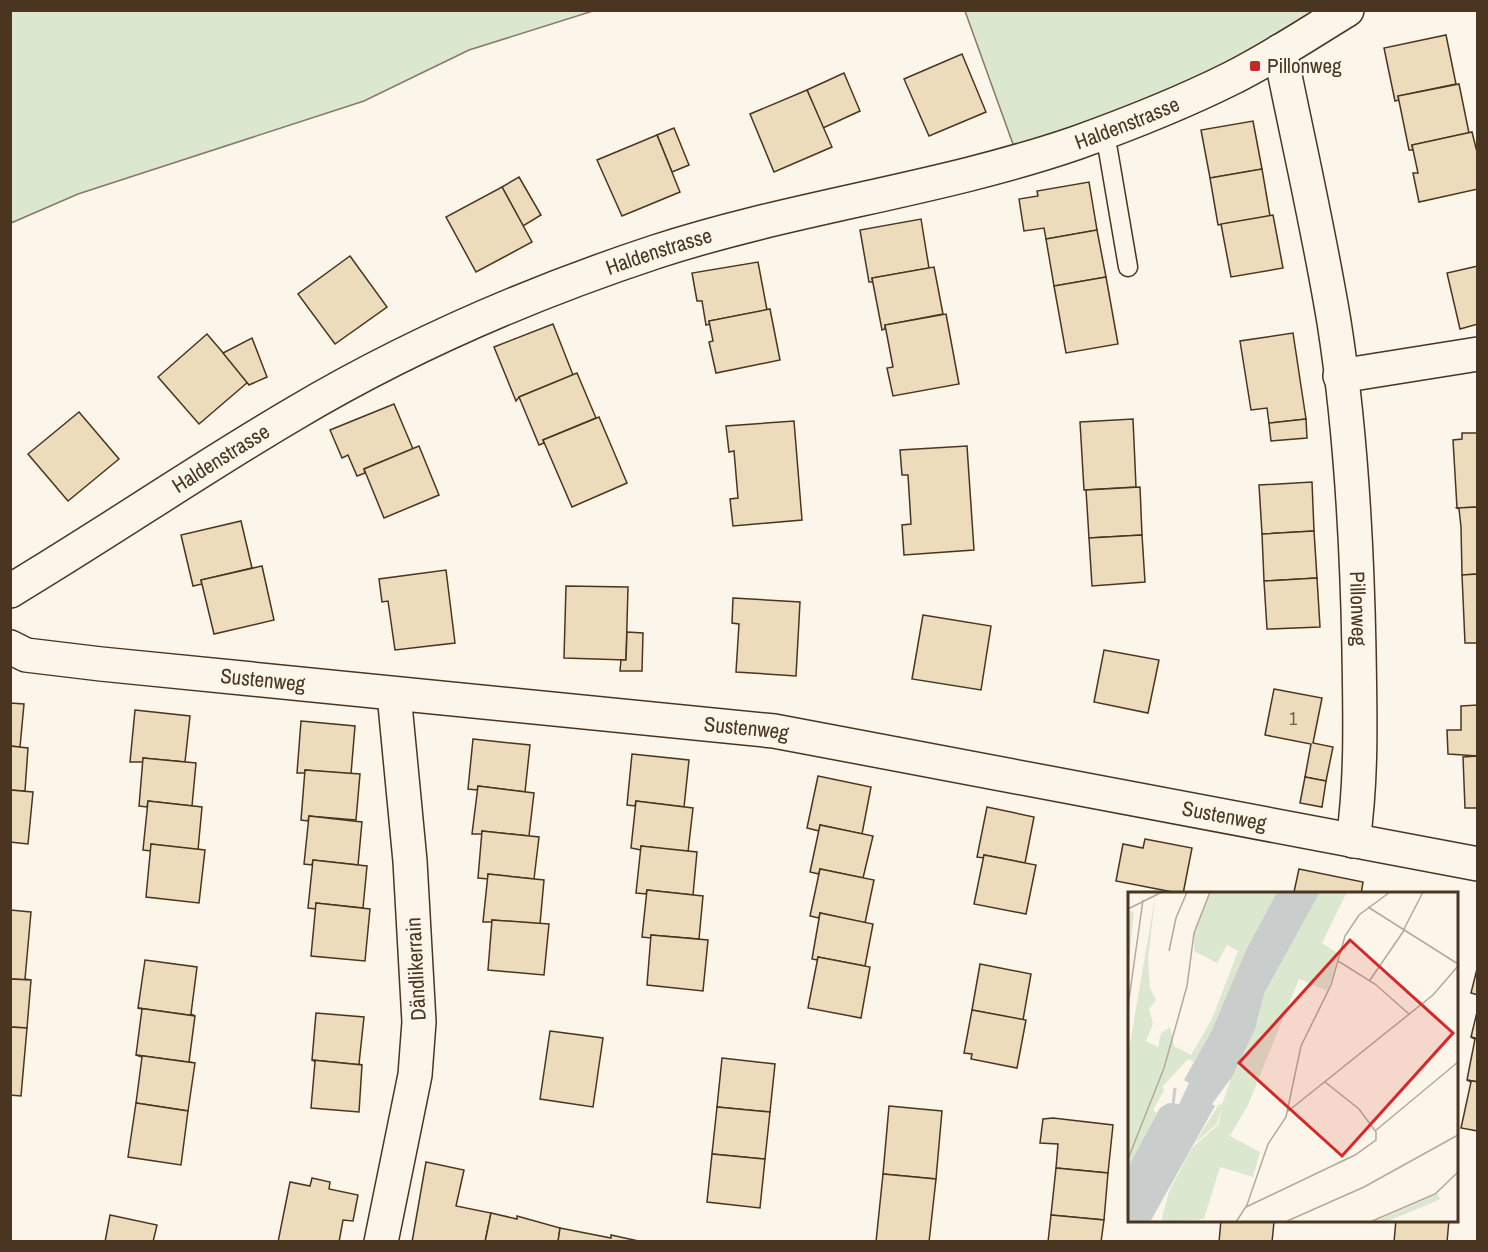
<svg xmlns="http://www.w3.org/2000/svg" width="1488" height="1252" font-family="'Archivo Narrow',sans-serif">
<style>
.green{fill:#dce7d0;stroke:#887966;stroke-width:1.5}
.building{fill:#ecdcbc;stroke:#4a3520;stroke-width:1.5}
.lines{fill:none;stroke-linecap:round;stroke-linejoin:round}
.service-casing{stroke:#4a3520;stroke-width:21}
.minor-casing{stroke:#4a3520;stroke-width:36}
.service{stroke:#fbf6e9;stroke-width:18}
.minor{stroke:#fbf6e9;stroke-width:33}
.poi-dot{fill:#c62828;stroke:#fbf6e9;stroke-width:2}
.labels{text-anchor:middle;stroke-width:4.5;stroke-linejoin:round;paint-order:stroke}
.number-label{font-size:18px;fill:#725f47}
.poi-label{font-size:21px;fill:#4a3520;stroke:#fbf6e9;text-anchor:start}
.street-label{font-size:21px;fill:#4a3520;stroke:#fbf6e9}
.inset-river{fill:none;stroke:#c9cecd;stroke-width:3}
.inset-road{fill:none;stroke:#b4a999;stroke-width:1.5}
.view{fill:#d62828;fill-opacity:0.15;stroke:#d62828;stroke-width:3}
.inset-edge{fill:none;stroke:#4a3520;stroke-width:3}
</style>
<rect width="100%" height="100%" fill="#fbf6e9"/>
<g class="green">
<polygon points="11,10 593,10 593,11 469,50 364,101 78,194 11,223"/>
<polygon points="1333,10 1336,15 1018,158 965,11"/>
</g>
<g class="building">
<polygon points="1446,35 1456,84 1398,96 1399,100 1395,101 1384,48"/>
<polygon points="962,54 986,112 929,136 904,79"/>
<polygon points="844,73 860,111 823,128 807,90"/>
<polygon points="1459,84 1469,133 1412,145 1413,150 1409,150 1398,96"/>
<polygon points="807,90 832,147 774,172 750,114"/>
<polygon points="1253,121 1262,169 1210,178 1201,130"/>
<polygon points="674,128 689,165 672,172 657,135"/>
<polygon points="1472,132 1478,156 1478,189 1419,202 1413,173 1418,173 1412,145"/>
<polygon points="657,135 680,192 622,216 597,160"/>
<polygon points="1262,169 1270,216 1218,225 1210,178"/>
<polygon points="519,177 541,215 523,226 502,187"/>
<polygon points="1089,182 1097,230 1046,239 1044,228 1024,231 1019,199 1038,196 1037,191"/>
<polygon points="502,187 532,242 476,272 446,217"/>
<polygon points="1273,215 1283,268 1231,277 1221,224"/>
<polygon points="921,219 929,268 872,278 873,282 869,282 860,230"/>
<polygon points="1097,230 1106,277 1054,286 1046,239"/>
<polygon points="350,256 387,307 335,344 298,294"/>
<polygon points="758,262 767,310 709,321 710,324 706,325 702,301 697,301 692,273"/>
<polygon points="1478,266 1478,324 1460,329 1447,273"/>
<polygon points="934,267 943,314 885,325 885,329 882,330 872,278"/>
<polygon points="1106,277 1118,344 1066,353 1054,286"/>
<polygon points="770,309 780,360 716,373 709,342 713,341 709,321"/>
<polygon points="946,314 959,384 893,396 887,368 893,367 885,325"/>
<polygon points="553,324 573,375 519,397 516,401 494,347"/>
<polygon points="1293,333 1306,419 1269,423 1267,408 1251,410 1240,341"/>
<polygon points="207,334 248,382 199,424 158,377"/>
<polygon points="252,338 267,377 249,385 223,353"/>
<polygon points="577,373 596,418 543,440 544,443 539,445 519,397"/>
<polygon points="394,404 413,449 364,469 365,473 357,476 348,455 342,458 330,430"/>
<polygon points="79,412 119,459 68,501 28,454"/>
<polygon points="599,417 627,483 572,507 543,440"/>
<polygon points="1133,419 1136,487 1084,490 1080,422"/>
<polygon points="1306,419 1307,438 1271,441 1269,423"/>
<polygon points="794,421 802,520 733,526 730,499 738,498 734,451 729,452 726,426"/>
<polygon points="1462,433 1478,433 1478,507 1457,508 1453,440 1462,439"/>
<polygon points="419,446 439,495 384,518 364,469"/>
<polygon points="967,446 974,550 904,555 902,525 911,524 908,475 902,475 900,450"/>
<polygon points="1312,482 1314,531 1262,534 1259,485"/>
<polygon points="1140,487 1142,535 1089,538 1086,490"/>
<polygon points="1478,507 1478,574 1462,575 1461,527 1459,509 1457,508"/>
<polygon points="241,521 252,568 201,580 202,584 193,586 181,535"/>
<polygon points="1314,531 1317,578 1264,581 1262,534"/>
<polygon points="1142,535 1145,582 1092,586 1089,538"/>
<polygon points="262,566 274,620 214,634 201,580"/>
<polygon points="446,570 455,643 395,650 388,601 382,602 379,579"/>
<polygon points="1478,574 1478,643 1465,643 1462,575"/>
<polygon points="1317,578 1320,627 1267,629 1264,581"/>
<polygon points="566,586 628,587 626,660 564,658"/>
<polygon points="733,598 800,602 796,676 736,672 739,624 732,623"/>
<polygon points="923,615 991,626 981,690 912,679"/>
<polygon points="627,632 643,633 642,671 620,671 621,660 626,660"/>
<polygon points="1104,650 1159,660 1148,713 1094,702"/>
<polygon points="1274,689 1322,698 1313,743 1333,747 1326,781 1305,777 1311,744 1265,735"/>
<polygon points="10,703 24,704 20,747 10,746"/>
<polygon points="1478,705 1478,756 1448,754 1447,730 1461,730 1461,706"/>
<polygon points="135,710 190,716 185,762 143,758 143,762 130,762"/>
<polygon points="301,721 355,726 351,774 305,770 305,773 297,773"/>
<polygon points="473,739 530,745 525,792 478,786 477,790 468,789"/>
<polygon points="10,746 28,748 25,791 10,790"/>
<polygon points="632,754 689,760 684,807 636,801 635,806 627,805"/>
<polygon points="1478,756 1478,808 1465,808 1463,757"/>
<polygon points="143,758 196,763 192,806 148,801 147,807 139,806"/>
<polygon points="305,770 360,774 356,820 309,816 308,821 301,820"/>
<polygon points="818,776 871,787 862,834 820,825 819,831 807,828"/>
<polygon points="1305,777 1326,781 1322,807 1300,803"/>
<polygon points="478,786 534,793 529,836 482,831 482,834 472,834"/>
<polygon points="10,790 33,792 28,844 10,842"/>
<polygon points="148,801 202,807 198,850 151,844 151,851 143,850"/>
<polygon points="636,801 693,808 688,852 641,846 641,850 631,848"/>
<polygon points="987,807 1034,817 1025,863 984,855 984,858 977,857"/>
<polygon points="309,816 362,822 358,865 313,860 312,865 304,864"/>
<polygon points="820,825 873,836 863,878 820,869 819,874 810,872"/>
<polygon points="482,831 539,837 534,879 488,874 488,879 478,878"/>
<polygon points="1145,839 1192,848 1183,894 1116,881 1123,844 1143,848"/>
<polygon points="151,844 205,850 199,903 146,897"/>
<polygon points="641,846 697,852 693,895 647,890 646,894 636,893"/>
<polygon points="984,855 1036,865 1026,914 974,904"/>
<polygon points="313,860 367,866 363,908 316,903 316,909 308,908"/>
<polygon points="820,869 874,880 865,923 820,913 819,918 810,916"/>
<polygon points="1299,869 1363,882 1361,894 1294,892"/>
<polygon points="488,874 544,880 540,924 492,920 492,922 483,922"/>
<polygon points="647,890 703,896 699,939 651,935 651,938 642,937"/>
<polygon points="316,903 370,909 365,961 311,956"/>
<polygon points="10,910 31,912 25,979 31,980 10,979"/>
<polygon points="820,913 873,924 865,966 818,957 817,960 812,959"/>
<polygon points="492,920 549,924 544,975 488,970"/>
<polygon points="651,935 708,940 703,991 647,985"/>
<polygon points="818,957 870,967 861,1018 808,1008"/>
<polygon points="145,960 197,967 191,1014 195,1016 138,1008"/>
<polygon points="980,964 1031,974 1023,1020 972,1010"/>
<polygon points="1478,965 1478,995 1471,993"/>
<polygon points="10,979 31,980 27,1028 10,1027"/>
<polygon points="138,1008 195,1016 189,1062 195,1063 136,1055 142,1009"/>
<polygon points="1478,1008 1478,1039 1471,1037"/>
<polygon points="972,1010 1026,1020 1017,1068 971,1059 972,1054 964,1053"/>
<polygon points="316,1013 364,1017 359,1064 362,1065 312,1060"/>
<polygon points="10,1027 27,1028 21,1096 10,1095"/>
<polygon points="550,1031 603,1038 593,1107 540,1099"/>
<polygon points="1471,1037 1478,1039 1478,1082 1467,1080 1475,1039"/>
<polygon points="136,1055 195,1063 188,1111 136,1103 142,1057"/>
<polygon points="722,1058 775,1064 770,1112 717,1107"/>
<polygon points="312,1060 362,1065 359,1112 311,1108 315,1062"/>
<polygon points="1467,1080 1478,1082 1478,1131 1461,1128 1471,1082"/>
<polygon points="136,1103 188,1111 181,1165 128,1157"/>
<polygon points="889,1106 942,1111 936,1179 883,1174"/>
<polygon points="717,1107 770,1112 765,1159 712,1154"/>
<polygon points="1053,1118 1113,1125 1108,1173 1056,1168 1058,1144 1040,1143 1043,1119"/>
<polygon points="712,1154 765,1159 760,1208 707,1202"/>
<polygon points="426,1162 464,1170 456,1206 491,1213 485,1242 412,1242"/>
<polygon points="1056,1168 1108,1173 1104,1220 1051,1215"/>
<polygon points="883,1174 936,1179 929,1242 876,1242"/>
<polygon points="312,1178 330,1182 329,1189 358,1195 353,1221 343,1220 339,1242 278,1242 290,1182 310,1186"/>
<polygon points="491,1213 517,1219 517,1216 560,1228 558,1242 485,1242"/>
<polygon points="110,1215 157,1225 153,1242 105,1242"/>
<polygon points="1051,1215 1104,1220 1101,1242 1048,1242"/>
<polygon points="1221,1220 1274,1222 1272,1242 1219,1242"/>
<polygon points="1396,1220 1449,1220 1447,1242 1394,1242"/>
<polygon points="560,1228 611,1238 611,1235 643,1242 558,1242"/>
</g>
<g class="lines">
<g class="service-casing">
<polyline id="service" points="1099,134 1108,150 1128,267"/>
</g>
<g class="minor-casing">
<g id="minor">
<path id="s1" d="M1280 51C1298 141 1319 231 1334 322 1351 430 1357 542 1359 651 1360 715 1362 778 1353 841"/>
<polyline points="1340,376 1478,354"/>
<path id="s2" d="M10 591C105 534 197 471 292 415 406 347 528 294 655 252 792 207 939 190 1076 143 1129 124 1182 103 1232 78 1272 58 1309 33 1347 10"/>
<path id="s3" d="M10 647 26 655 101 664 774 731 1478 864"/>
<polyline points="381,1242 415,1075 419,1022 410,861 394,694"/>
</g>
</g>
<use href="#service" class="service"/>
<use href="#minor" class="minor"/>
</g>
<rect class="poi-dot" x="1249" y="60" width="12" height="12" rx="3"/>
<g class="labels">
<g class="number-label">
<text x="1293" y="725">1</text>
</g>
<g class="poi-label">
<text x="1267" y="73">Pillonweg</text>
</g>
<g class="street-label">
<text dy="7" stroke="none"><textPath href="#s2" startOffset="1221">Haldenstrasse</textPath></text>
<text dy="7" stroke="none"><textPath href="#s2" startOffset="735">Haldenstrasse</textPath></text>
<text dy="7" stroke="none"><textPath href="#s2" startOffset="249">Haldenstrasse</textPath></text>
<text dy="7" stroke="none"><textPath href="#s1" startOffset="564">Pillonweg</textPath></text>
<text dy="7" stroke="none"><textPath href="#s3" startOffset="256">Sustenweg</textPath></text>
<text dy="7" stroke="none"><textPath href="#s3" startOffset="742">Sustenweg</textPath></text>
<text dy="7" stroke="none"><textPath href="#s3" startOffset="1228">Sustenweg</textPath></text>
<text transform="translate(416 969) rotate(-93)" y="7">Dändlikerrain</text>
</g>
</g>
<g transform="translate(1128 892)">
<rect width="330" height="330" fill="#fbf6e9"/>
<path d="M28 0 20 66 22 96 28 108 21 117 25 132 18 149 30 155 33 141 42 135 46 154 63 163 84 127 110 59 99 53 89 71 66 59V41L82 0H149L118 58 84 138 66 170 60 167 35 194 36 199 25 218 29 221 0 275V163ZM192 0H219L194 51 211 62 200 99 171 87 120 213 102 244 132 260 125 285 92 275 76 327 33 330 41 299 64 256 91 232 93 216 89 232 67 251 91 212 94 213 107 174 129 131 137 100ZM0 18 6 20 0 82ZM310 302 312 307 306 310 258 330H246Z" fill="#dce7d0"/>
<path d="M149 0H192L137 100 127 137 104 185 84 212 87 214 22 330H0V275L32 216 40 211 51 212 61 191 56 188 84 138 118 58Z" fill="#c9cecd"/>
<path class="inset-river" d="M44 222 47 196"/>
<path class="inset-road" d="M240 15 330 72M0 17 34 0M276 37 295 0M41 59 48 26 59 0M210 69 247 92 281 122M242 88 277 37M0 114 15 8M159 220 305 103 330 74M247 239 330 170M0 267 36 176 59 94 66 41 82 0M118 315 227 263 248 248V240L231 217 197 190M108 330 119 313 140 252 158 225 173 154 203 93 217 44 231 23 262 0M157 330 236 295 330 243M242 330 307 302 330 280"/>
<path class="view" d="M222 48 325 141 214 264 111 171Z"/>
<rect width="330" height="330" class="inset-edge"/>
</g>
<rect width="1488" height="1252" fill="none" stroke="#4a3520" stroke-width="24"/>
</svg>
